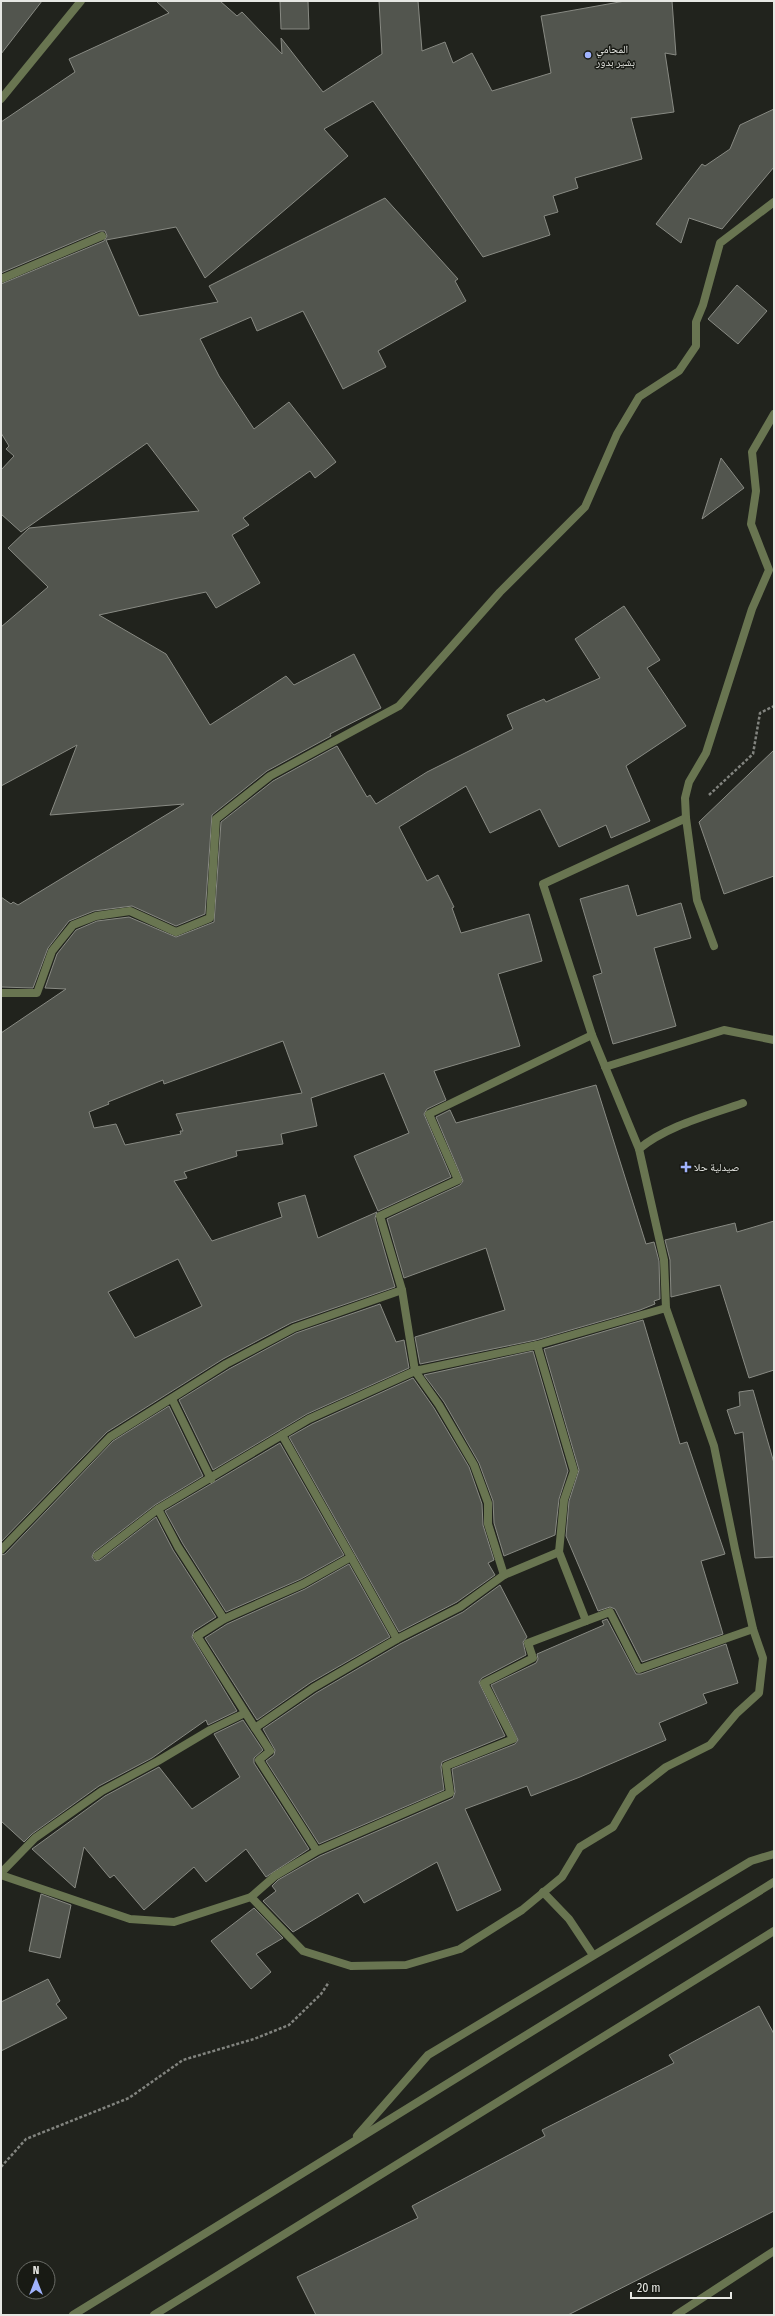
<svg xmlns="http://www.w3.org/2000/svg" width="775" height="2316" font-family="'Fira Sans Condensed','Noto Naskh Arabic',sans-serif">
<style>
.building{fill:#52554e;stroke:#888a83;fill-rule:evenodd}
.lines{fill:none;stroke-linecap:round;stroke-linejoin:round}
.path{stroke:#82847f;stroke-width:2.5;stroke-dasharray:3 2;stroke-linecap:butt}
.minor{stroke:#697551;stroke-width:8}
.tertiary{stroke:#697551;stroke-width:8}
.poi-dot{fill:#a0b3fd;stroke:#181a14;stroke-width:1.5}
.labels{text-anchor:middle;stroke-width:3;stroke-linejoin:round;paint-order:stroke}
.poi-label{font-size:11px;fill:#e6e7e3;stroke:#181a14;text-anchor:start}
</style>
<rect width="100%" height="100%" fill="#21231d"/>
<g class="building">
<polygon points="1,1 42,1 1,54"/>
<polygon points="156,1 220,1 237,16 242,12 282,54 281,38 323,92 382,54 379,1 418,1 422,51 445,42 453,63 472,53 492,91 551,73 541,16 625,1 672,1 676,55 665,53 674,112 631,118 642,159 575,178 578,188 553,196 558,212 544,216 550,235 483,257 373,101 324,129 348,156 205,278 176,227 106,240 139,316 218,302 209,286 385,198 458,279 455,281 466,301 378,351 386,367 343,389 303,311 257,331 251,317 200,339 219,376 254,429 289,402 336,462 315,478 310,471 243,518 249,525 232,535 260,583 216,608 206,592 99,615 166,654 210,725 286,676 294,685 354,654 381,708 330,734 331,736 267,771 212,815 205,914 176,926 132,906 94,911 69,921 48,948 33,988 1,987 1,897 11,904 13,902 18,905 184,804 50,815 77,745 1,786 1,627 48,587 8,548 29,528 199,511 147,443 21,532 1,514 1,470 14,456 6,449 9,446 1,433 1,284 104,241 107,236 105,231 100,231 1,273 1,122 75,72 69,59 169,13"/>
<polygon points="280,1 308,1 309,29 281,29"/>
<polygon points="774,109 774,167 722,229 689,218 681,243 656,224 702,164 705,166 730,149 740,125"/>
<polygon points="737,285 767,311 738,344 708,319"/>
<polygon points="721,458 744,488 702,519"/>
<path d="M624 606 660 660 647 668 686 726 626 766 650 821 611 838 606 825 559 847 540 809 490 833 466 786 399 827 427 881 438 875 454 907 452 908 461 933 529 914 542 961 498 974 520 1046 434 1071 446 1100 427 1109 424 1114 451 1177 378 1211 354 1156 409 1133 384 1073 311 1098 317 1126 281 1134 283 1144 236 1151 237 1156 184 1172 187 1178 174 1181 212 1241 282 1217 278 1203 305 1195 318 1238 377 1212 375 1218 395 1287 291 1323 223 1359 107 1432 1 1542V1033L66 989 45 988 57 954 76 930 97 921 129 917 176 937 214 922 221 822 273 781 337 746 367 797 370 795 376 804 427 772 513 729 507 715 544 699 546 702 600 678 575 639ZM283 1041 302 1093 176 1114 183 1131H180L181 1134 125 1145 116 1124 94 1128 89 1112 109 1104 108 1102 163 1080 164 1084ZM178 1259 202 1306 135 1338 108 1292Z"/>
<polygon points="774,750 774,876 724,894 699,822"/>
<polygon points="628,885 637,916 681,903 691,938 654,948 676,1026 613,1044 593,976 602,973 580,899"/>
<polygon points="596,1085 646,1244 654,1242 659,1261 660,1299 654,1301 655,1304 640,1310 536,1340 420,1364 415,1337 505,1310 486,1248 404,1278 387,1219 460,1185 463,1181 436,1117 450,1110 456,1123"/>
<polygon points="774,1221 774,1370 749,1378 720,1285 671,1297 670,1260 665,1240 735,1223 737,1232"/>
<polygon points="380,1304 396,1342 404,1340 409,1368 307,1414 213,1470 179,1400 229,1369 296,1333"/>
<polygon points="643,1320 680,1444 687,1442 725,1554 701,1561 723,1634 642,1662 615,1609 610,1607 598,1611 566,1536 569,1501 579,1470 544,1349"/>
<polygon points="533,1351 568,1471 559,1499 555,1535 504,1556 494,1523 493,1501 479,1463 444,1402 424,1375"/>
<polygon points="413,1378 434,1408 469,1467 482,1504 483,1525 494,1560 488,1563 495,1575 457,1602 399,1632 289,1437 312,1424"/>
<polygon points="753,1390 774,1463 774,1557 755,1558 743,1432 735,1434 727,1410 740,1406 739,1392"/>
<polygon points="169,1406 203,1476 155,1505 94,1552 92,1557 95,1561 100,1560 156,1517 173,1550 216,1617 194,1631 192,1637 237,1711 208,1725 206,1720 152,1758 99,1786 32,1834 24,1842 1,1821 1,1555 5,1554 113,1441"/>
<polygon points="280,1443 344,1555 301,1579 226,1612 183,1544 165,1511"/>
<polygon points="349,1564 390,1637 310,1683 257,1720 205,1638 227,1624 305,1589"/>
<polygon points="500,1585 527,1637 523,1642 526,1655 482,1678 479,1682 505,1736 442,1762 441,1767 444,1790 319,1844 266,1761 274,1755 275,1750 263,1729 316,1693 400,1644 463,1612"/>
<polygon points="607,1619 636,1674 641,1674 726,1644 738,1683 703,1694 707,1703 659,1723 666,1740 580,1777 531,1796 527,1786 465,1809 501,1890 457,1911 437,1862 364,1903 358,1893 293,1932 263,1901 276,1891 272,1886 278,1880 320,1856 453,1798 455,1792 452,1769 515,1744 518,1740 491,1685 536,1663 538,1659 537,1654 604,1625 602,1621"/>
<polygon points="243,1720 263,1750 254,1758 254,1763 309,1849 266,1877 246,1849 206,1882 194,1867 144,1910 114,1875 110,1878 84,1847 75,1888 32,1849 105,1796 159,1767 192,1809 240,1777 214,1734"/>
<polygon points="41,1894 71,1905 60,1958 29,1951"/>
<polygon points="254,1908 283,1938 256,1954 271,1972 251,1989 211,1941"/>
<polygon points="48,1979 60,2001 56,2004 67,2018 1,2051 1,2002"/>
<polygon points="759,2006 774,2034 774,2211 568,2315 316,2315 297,2277 418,2218 412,2206 545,2136 542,2130 674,2063 669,2055"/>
</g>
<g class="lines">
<g class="path">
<polyline points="709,795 753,754 760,713 774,706"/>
<polyline points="1,2167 26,2139 129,2098 183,2060 254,2039 289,2025 321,1994 329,1982"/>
</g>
<g class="minor">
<polyline points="1,99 81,1"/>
<polyline points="1,279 102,236"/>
<polyline points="686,818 685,798 689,782 706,753 752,609 769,570 751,524 756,491 752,452 774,414"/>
<polyline points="1,993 37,993 52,951 73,925 96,916 130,911 176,932 210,918 216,819 270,776 399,706 500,592 585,507 617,434 639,397 679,371 696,346 696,322 703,305 720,243 774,202"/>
<polyline points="592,1035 543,884 686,818 697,900 714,946"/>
<polyline points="605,1067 724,1030 774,1040"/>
<polyline points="639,1149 664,1260 666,1308"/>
<polyline points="172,1399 211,1479"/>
<polyline points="282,1435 309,1419 415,1371 439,1405 474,1465 488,1503 488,1524 504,1575"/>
<polyline points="158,1509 178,1547 224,1619 197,1636 255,1728"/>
<polyline points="1,1550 110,1437 226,1364 294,1328 402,1290"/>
<path d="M559 1552 564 1500 574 1471 537 1345 415 1371 402 1290 380 1216 458 1180 429 1114 592 1035 639 1149C666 1126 710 1115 743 1103"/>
<polyline points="97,1556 158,1509 282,1435 351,1557"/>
<polyline points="224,1619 303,1584 351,1557 397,1639"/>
<polyline points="586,1621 610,1612 639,1669 753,1629"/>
<polyline points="1,1873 35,1838 102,1791 158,1761 210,1730 245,1713"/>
<polyline points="1,1875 130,1919 174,1922 251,1897 275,1876 317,1851 450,1793 446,1766 513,1739 484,1683 533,1658 528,1643 586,1621 559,1552 504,1575 460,1607 397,1639 313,1688 255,1728 270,1751 259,1760 317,1851"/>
<polyline points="543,1892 569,1919 593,1955"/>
<polyline points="251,1897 303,1951 351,1966 406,1965 460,1949 522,1910 562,1877 580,1847 613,1827 633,1793 666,1767 710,1745 737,1713 759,1693 763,1658 753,1629 735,1549 714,1446 666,1308 537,1345"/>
<polyline points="676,2315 774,2251"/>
</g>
<g class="tertiary">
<polyline points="357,2136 428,2055 751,1861 774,1854"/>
<polyline points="73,2315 774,1882"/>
<polyline points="154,2315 774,1931"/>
</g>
</g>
<g class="poi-dot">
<circle cx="588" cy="55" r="4"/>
<path d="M684 1161h4v4h4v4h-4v4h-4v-4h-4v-4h4z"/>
</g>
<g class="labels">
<g class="poi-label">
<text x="596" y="53">المحامي<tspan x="596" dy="13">بشير بدور</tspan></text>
<text x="694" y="1171">صيدلية حلا</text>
</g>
</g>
<rect width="775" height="2316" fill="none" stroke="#e6e7e3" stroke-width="4"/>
<g transform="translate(36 2280)"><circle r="19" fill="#181a14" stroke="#6a6c67"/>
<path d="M0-3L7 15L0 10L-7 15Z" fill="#a0b3fd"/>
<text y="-6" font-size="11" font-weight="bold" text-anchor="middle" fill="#e6e7e3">N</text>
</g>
<path d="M631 2292v6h100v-6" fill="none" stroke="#e6e7e3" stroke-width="2"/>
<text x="637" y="2292" font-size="12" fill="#e6e7e3" stroke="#181a14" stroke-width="3" paint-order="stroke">20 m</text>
</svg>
